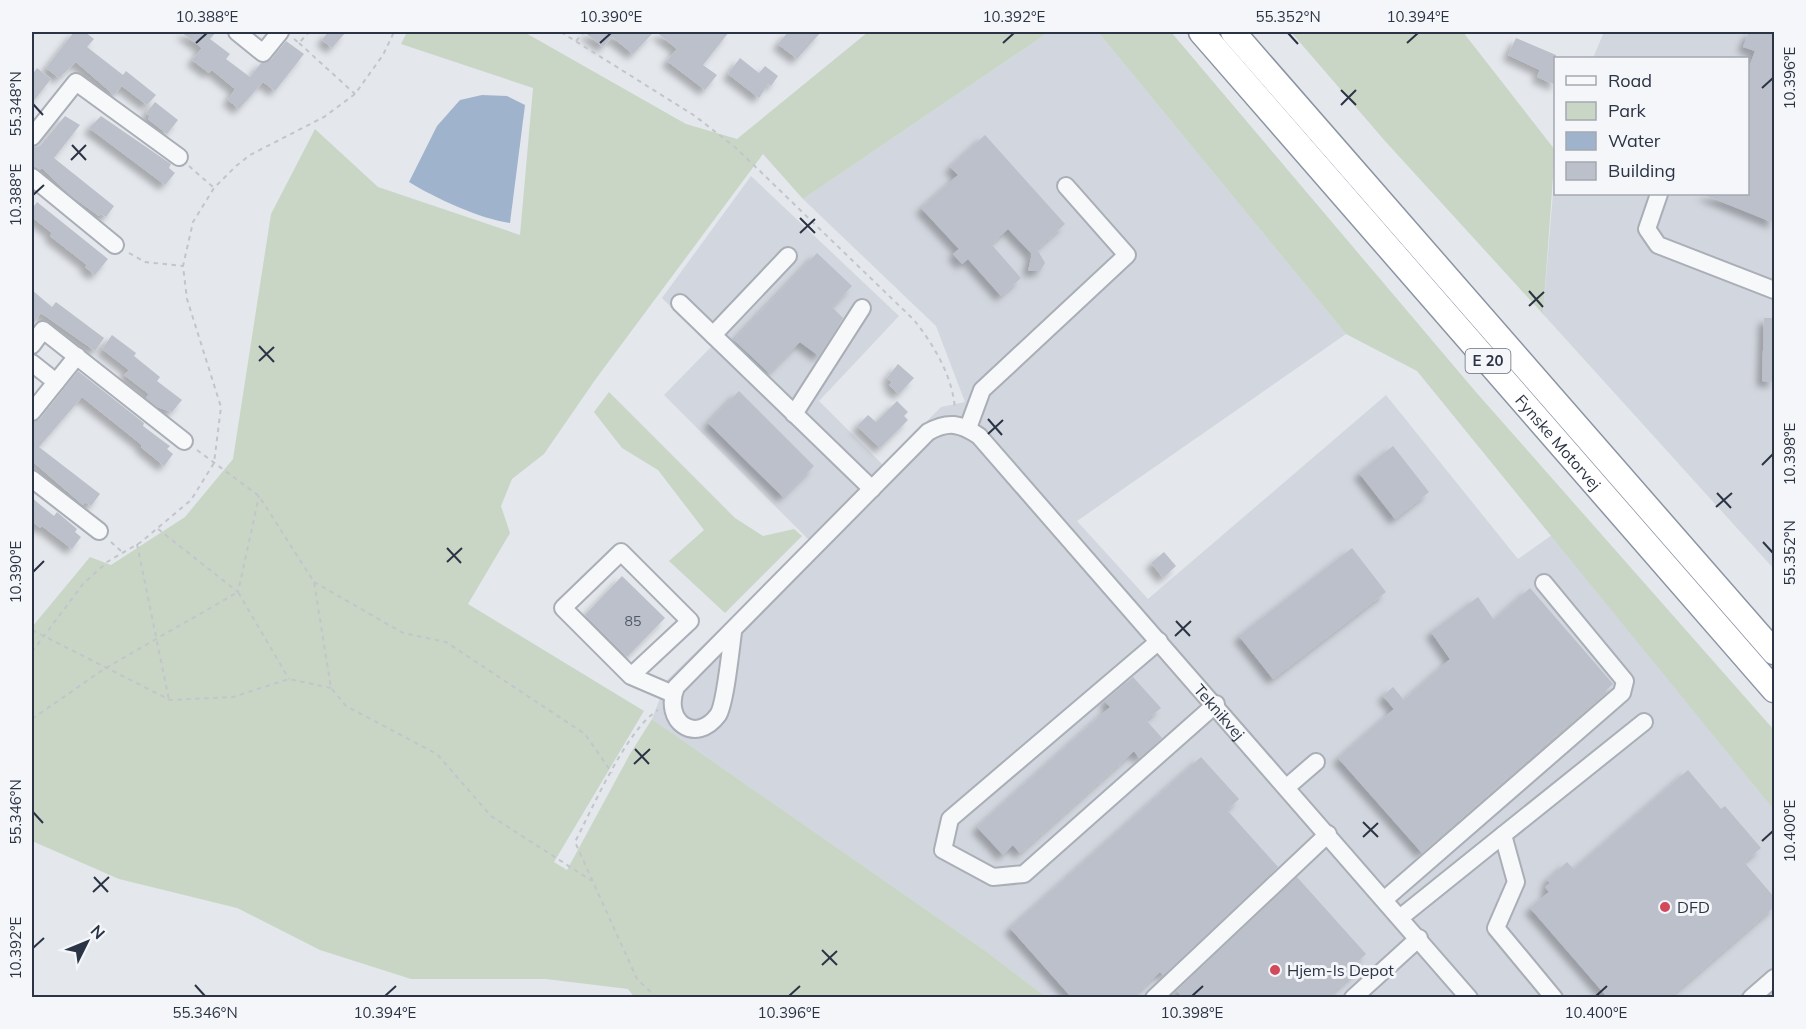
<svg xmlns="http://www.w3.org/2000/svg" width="1806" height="1029" font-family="Mulish,sans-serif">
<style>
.built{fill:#d2d6de}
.green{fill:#c9d6c5}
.water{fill:#9fb4cc}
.building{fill:#bbc0ca;filter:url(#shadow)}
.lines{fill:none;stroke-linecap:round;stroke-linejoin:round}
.minor-casing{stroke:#a9aeb7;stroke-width:20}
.highway-casing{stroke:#8b94a3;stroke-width:27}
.path{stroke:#c2c5cb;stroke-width:2;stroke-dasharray:4.5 4.5;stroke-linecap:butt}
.minor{stroke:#f7f8fa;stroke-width:16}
.highway{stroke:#fff;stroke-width:24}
.ticks{fill:none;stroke:#2b3445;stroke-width:2}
.poi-dot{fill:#d1495b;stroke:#f4f6f9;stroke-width:2}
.labels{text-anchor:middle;stroke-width:6;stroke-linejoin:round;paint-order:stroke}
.number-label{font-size:14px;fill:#4f5766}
.shield{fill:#f4f6f9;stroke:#676e7b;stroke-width:1.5}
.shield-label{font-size:15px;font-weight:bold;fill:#2b3445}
.street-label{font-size:16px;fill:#2b3445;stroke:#f4f6f9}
.poi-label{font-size:16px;fill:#2b3445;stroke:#f4f6f9;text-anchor:start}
.neatline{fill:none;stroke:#2b3445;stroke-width:2}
.ticks-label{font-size:15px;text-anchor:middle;fill:#2b3445}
</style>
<defs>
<filter id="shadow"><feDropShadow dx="-5.5" dy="5.5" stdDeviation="3" flood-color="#0004"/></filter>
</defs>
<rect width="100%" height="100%" fill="#e4e7ec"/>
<g class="built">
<polygon points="1049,32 1098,32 1346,334 1077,521 1148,599 1386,395 1518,559 1552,535 1774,810 1774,997 1046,997 987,952 652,719 667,680 810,541 664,395 711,347 662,298 751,176 899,316 819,401 883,465 941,407 965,402 936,326 803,199"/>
<polygon points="1604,32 1774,32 1774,569 1543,314 1555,169 1556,194 1748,194 1748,58 1593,58"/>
</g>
<g class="green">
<polygon points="407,32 524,32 686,124 737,139 868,32 1049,32 803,199 763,154 595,380 544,454 512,479 501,506 510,533 468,604 644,711 554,862 567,870 630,754 652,719 987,952 1046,997 635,998 628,989 546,979 411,979 320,950 237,908 119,879 32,841 32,627 90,557 111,565 185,517 233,459 271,214 315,129 378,187 520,235 533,88 401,44"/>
<polygon points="1098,32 1171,32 1475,391 1774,730 1774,810 1417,371 1346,334"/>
<polygon points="1291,32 1463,32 1555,150 1543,314 1385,141"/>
<polygon points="609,392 735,518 763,536 794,529 802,536 725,613 669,561 704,530 658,470 622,448 594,412"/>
</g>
<path class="water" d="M482 95 507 96 525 105 510 223C480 219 435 198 409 182L437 126 460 100Z"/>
<g class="building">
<polygon points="74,32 85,32 94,39 87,47 123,75 126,71 156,95 147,105 122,86 114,95 76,62 59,78 46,68"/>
<polygon points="181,32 216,32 210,39 230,54 226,59 250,77 261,63 271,60 286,41 304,54 275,91 263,82 239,109 228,100 235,89 212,70 209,73 192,60 202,48"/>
<polygon points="328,32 346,32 332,48 322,40"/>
<polygon points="584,32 654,32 633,54 612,37 603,47"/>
<polygon points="656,32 729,32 703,65 717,75 705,90 667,61 677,49"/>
<polygon points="788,32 821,32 797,59 778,44"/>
<polygon points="1749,32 1774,32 1774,223 1702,194 1748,194 1748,70 1755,51 1743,47"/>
<polygon points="1516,38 1556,55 1556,85 1537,77 1540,70 1508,55"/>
<polygon points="740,58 759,73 765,66 778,76 771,86 768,84 759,98 728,74"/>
<polygon points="37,68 51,79 32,103 32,75"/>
<polygon points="155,102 178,120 167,134 148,119 150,116 146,113"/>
<polygon points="65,116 80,125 54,158 114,206 106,217 101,214 99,216 70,195 42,168 40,170 32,165 32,147 40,146"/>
<polygon points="101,116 171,164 169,168 175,173 165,185 89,128"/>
<polygon points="985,135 1065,224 1037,249 1045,263 1040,271 1028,271 1032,254 1008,229 991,244 1021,278 1001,296 968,259 962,264 953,254 959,249 921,208 958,175 950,167"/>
<polygon points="37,202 108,259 95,275 85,267 87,265 50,236 52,233 32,217 32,209"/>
<polygon points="817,253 852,286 832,307 843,318 819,356 800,342 769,373 734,340"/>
<polygon points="32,290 52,307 56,302 104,338 95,351 41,313 32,326"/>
<polygon points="1764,318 1774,318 1774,382 1762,381"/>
<polygon points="112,335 136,353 134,356 160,377 157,381 182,400 172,412 157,407 146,398 149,394 124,375 129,370 102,349"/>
<polygon points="898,364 914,378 899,394 889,385 892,382 887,378"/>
<polygon points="78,371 144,423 143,426 167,444 170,446 167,449 173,454 164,466 141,447 142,445 82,397 39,447 100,494 91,506 85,502 83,505 32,461 32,422 40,419"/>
<polygon points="739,391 814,466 783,497 708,423"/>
<polygon points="897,401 908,412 904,416 908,420 880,448 857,426 868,415 876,422"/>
<polygon points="1393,446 1429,492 1395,519 1359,473"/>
<polygon points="32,498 54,516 57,512 77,529 75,532 81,537 72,549 42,526 40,528 32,521"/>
<polygon points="1352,548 1386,592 1273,679 1239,636"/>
<polygon points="1164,552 1176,566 1163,578 1151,563"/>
<polygon points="622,576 665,618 627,657 585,615"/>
<polygon points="1530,588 1613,684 1422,853 1338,758 1394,709 1383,696 1393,687 1404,700 1450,659 1431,632 1478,597 1494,620"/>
<polygon points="1133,677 1161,708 1146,720 1162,738 1139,758 1134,751 1020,853 1013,845 1003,855 977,827 1110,707 1105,701"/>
<polygon points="1201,757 1239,799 1227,810 1278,867 1163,975 1160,972 1131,998 1072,998 1010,928"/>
<polygon points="1688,770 1721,809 1725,806 1761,848 1744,862 1774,897 1774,907 1669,998 1608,998 1530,908 1549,892 1545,887 1550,883 1547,880 1567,862 1574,869"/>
<polygon points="1297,877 1366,954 1353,966 1357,971 1327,998 1183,998 1177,991"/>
</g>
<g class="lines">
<g class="minor-casing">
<g id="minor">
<polyline points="237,32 263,53 280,32"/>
<polyline points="32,137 76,82 179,157"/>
<polyline points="32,177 115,245"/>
<polyline points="1659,194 1647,229 1658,245 1774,290"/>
<polyline points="680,303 872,489"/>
<polyline points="713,335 788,256"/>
<polyline points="32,345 43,330 184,441"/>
<polyline points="32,363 56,382"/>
<polyline points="32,412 77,356"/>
<polyline points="794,414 862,308"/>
<polyline points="968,428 982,390 1127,255 1066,186"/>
<polyline points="32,479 99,531"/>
<path id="s1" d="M733 632C731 647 725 705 718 715 696 745 662 722 676 687L928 432C948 421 960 423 979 436L1469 998"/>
<polyline points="1159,641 950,819 943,850 993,877 1024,874 1216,704"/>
<polyline points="631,676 690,621 621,552 563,608 631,676 673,694"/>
<polyline points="1287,787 1316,762"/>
<polyline points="1385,899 1622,693 1625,681 1544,583"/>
<polyline points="1401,917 1503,835"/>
<polyline points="1154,998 1328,834"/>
<polyline points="1353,998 1419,938"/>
<polyline points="1554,998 1496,928 1516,882 1503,835 1644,722"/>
<polyline points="1751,998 1774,978"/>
</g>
</g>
<g class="highway-casing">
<g id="highway">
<path id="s2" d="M1201 32 1774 690"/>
<polyline points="1233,32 1774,652"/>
</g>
</g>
<g class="path">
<path d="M561 32 695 116 736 148 914 320C934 345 953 377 955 410"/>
<polyline points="294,39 299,43 309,32"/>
<polyline points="576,41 584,32"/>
<polyline points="299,43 355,94"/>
<polyline points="189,166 214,188"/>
<polyline points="129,253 145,262 183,266"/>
<polyline points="197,450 259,496 314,582 331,688 346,706 437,754 491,816 592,881"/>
<polyline points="158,529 238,592 259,496"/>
<polyline points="111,542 122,552"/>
<polyline points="137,544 169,700"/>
<polyline points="314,582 403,633 446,642 585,734 612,773"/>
<polyline points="32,630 170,700 233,697 289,679 331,688"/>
<polyline points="32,652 83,584 107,562 141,542 191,500 214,463 221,407 187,299 183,266 193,222 214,188 236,166 250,155 324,117 355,94 383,55 394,32"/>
<polyline points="32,719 104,669 238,592 289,679"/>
<path d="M657 998 637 979 575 842C593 807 627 729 658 710"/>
</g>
<use href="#minor" class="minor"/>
<use href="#highway" class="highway"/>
</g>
<path class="ticks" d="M1288 33 1298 44M196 43 207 33M600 43 611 33M1003 43 1014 33M1407 43 1418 33M1762 88 1773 78M1341 90 1356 105M33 104 43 115M1341 105 1356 90M72 145 86 160M71 160 86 145M33 195 44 185M800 218 815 233M800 233 815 219M1529 291 1543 307M1529 306 1544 292M259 346 274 362M259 361 274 347M988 419 1002 435M988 434 1003 420M1762 465 1773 454M1717 493 1731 508M1716 507 1732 493M1763 542 1773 553M447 548 461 563M447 562 462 548M33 572 44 561M1176 621 1190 636M1175 636 1191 621M635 749 649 764M634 764 650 749M33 812 43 823M1363 822 1378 837M1363 837 1378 823M1762 841 1773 831M94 877 108 892M93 892 109 877M33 948 44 938M822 950 837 965M822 965 837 951M195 985 205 996M385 996 396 986M789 996 800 986M1192 996 1203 986M1596 996 1607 986"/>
<g class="poi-dot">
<circle cx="1665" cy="907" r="6"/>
<circle cx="1275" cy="970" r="6"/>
</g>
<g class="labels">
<g class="number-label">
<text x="633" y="626">85</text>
</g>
<rect class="shield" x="1465.5" y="349" width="45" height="24" rx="4.5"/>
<g class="shield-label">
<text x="1488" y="366">E 20</text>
</g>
<g class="street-label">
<text dy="6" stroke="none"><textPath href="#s2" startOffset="544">Fynske Motorvej</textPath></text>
<text dy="6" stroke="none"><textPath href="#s1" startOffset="946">Teknikvej</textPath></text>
</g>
<g class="poi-label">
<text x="1677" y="913">DFD</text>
<text x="1287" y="976">Hjem-Is Depot</text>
</g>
</g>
<rect width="1806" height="1029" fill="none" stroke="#f4f6f9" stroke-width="66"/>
<rect x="1554" y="57" width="195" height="138" fill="#f4f6f9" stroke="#a4a8b1" stroke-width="1.5"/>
<rect x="1566" y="76" width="30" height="9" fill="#f7f8fa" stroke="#a4a8b1" stroke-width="1.5"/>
<text x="1608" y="87" font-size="18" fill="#2b3445">Road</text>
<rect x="1566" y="102" width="30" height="18" fill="#c9d6c5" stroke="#a4a8b1" stroke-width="1.5"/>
<text x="1608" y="117" font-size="18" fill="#2b3445">Park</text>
<rect x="1566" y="132" width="30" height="18" fill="#9fb4cc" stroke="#a4a8b1" stroke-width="1.5"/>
<text x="1608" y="147" font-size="18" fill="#2b3445">Water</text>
<rect x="1566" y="162" width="30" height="18" fill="#bbc0ca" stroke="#a4a8b1" stroke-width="1.5"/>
<text x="1608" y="177" font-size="18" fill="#2b3445">Building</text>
<g transform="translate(87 942) rotate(47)" stroke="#f4f6f9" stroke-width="4.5" paint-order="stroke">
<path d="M0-4.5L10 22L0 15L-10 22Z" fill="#2b3445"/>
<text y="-9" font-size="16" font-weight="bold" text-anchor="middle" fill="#2b3445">N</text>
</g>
<rect x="33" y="33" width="1740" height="963" class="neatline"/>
<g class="ticks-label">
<text x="207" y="22">10.388°E</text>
<text x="611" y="22">10.390°E</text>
<text x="1014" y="22">10.392°E</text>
<text x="1288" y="22">55.352°N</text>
<text x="1418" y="22">10.394°E</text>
<text transform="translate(1790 78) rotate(-90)" y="5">10.396°E</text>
<text transform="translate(16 104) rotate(-90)" y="5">55.348°N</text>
<text transform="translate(16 195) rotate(-90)" y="5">10.388°E</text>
<text transform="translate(1790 454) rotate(-90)" y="5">10.398°E</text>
<text transform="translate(1790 553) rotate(-90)" y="5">55.352°N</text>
<text transform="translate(16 572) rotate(-90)" y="5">10.390°E</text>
<text transform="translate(16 812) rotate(-90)" y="5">55.346°N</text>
<text transform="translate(1790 831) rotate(-90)" y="5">10.400°E</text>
<text transform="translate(16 948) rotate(-90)" y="5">10.392°E</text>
<text x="205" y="1018">55.346°N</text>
<text x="385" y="1018">10.394°E</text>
<text x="789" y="1018">10.396°E</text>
<text x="1192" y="1018">10.398°E</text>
<text x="1596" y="1018">10.400°E</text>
</g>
</svg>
